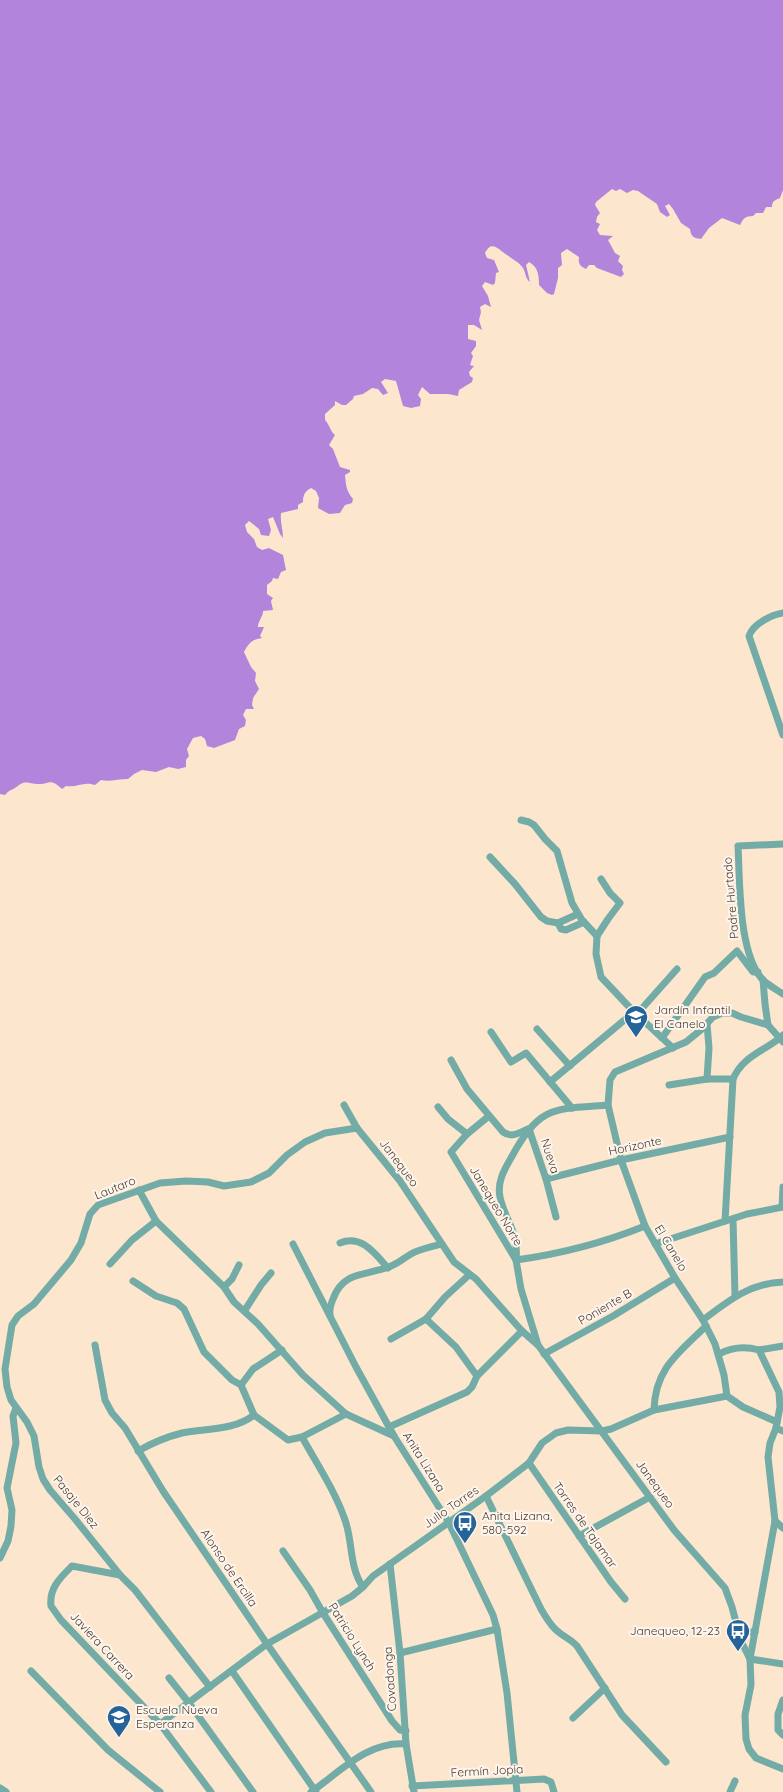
<svg xmlns="http://www.w3.org/2000/svg" width="783" height="1792" font-family="Quicksand,sans-serif">
<style>
.water{fill:#b384db}
.lines{fill:none;stroke-linecap:round;stroke-linejoin:round}
.street{stroke:#73aca6;stroke-width:7}
.labels{text-anchor:middle;stroke-width:4;stroke-linejoin:round;paint-order:stroke}
.street-label{font-size:12px;fill:#483929;stroke:#fef6ee}
.poi-label{font-size:12px;fill:#483929;stroke:#fef6ee;text-anchor:start}
</style>
<rect width="100%" height="100%" fill="#fde6ce"/>
<path class="water" d="M0 0H783V190L780 198C775 200 772 201 772 207H766L763 213H756L753 216C745 216 743 219 740 225L722 218 709 228 701 239C694 238 691 237 690 229L681 223 673 209 669 204 665 206 670 215 667 217 660 212 657 204 638 191 633 190 627 193 620 189 616 191 612 189 596 202 595 205 600 213 597 217 596 222 600 224 597 230 600 235 613 236 608 240 615 253 620 256 618 261 623 266 622 270 624 274 621 277 597 268 594 265H589L586 269C580 266 578 264 579 257L567 249 561 253 562 265 558 268V278L554 294 552 295 547 293 539 285C539 275 538 267 529 262L526 265 530 282C525 278 526 273 523 268 519 262 512 259 507 255 499 250 492 239 485 253L487 258 494 260 499 272 496 273 495 283 493 285 485 282 482 286 488 296 491 307 485 304 480 307 481 312 479 320 482 330 474 325H468V339L476 341V346L471 353 473 356 470 365 474 366 469 372 470 376 473 378 472 382 459 390 458 396 448 394H430L422 387 418 395 421 399 420 406 411 408 403 406 396 381 385 379 381 382 388 393 383 395 378 389 372 388 363 394 354 396 353 399 346 405H342L335 401V405L325 414V420C330 425 330 431 335 435L329 445 333 449 340 467 350 470V472L345 475C346 485 346 491 353 499L352 503 345 505 340 513 329 514 318 508 319 498 316 491 311 488C305 491 303 495 303 502L298 505V509L281 513C280 523 283 529 283 538L280 534 273 517 268 519 271 530 269 536 261 535 259 529 249 521 245 525 247 532 254 539 257 547 262 550 269 548 283 555 286 570 281 572 278 579 273 578 272 581 267 585V594L273 598 271 601 273 610 263 611C263 617 258 621 258 627H264L260 636 262 638C251 640 249 643 244 652L251 667 256 673 255 681 259 689 253 698 252 705 254 709H246L243 715 246 720 245 726 239 729 235 740 214 748 207 746 205 739 201 736 193 738 187 749 189 756 186 760V767L178 769 169 767 156 772 142 770 134 774 128 779C119 779 109 782 101 780L95 785C83 781 77 788 66 786L62 789C49 777 50 785 37 784 24 783 26 780 15 788 11 790 8 791 5 795L0 794Z"/>
<g class="lines">
<g class="street">
<path d="M783 613C771 615 753 624 749 636L783 735"/>
<polyline points="521,820 529,822 534,825 545,839 557,851 572,903 582,920 597,936"/>
<path d="M783 844 738 846C740 881 738 956 764 981 770 986 777 990 783 994"/>
<polyline points="490,857 515,884 541,917 547,921 558,923 578,914"/>
<polyline points="601,879 610,893 620,903 608,919 597,936 596,954 601,977 634,1012 673,1048"/>
<polyline points="558,923 561,929 566,930 584,922"/>
<polyline points="763,980 765,1004 768,1025"/>
<polyline points="637,1014 677,969"/>
<polyline points="537,1029 570,1066"/>
<polyline points="491,1032 511,1062 526,1053 572,1108"/>
<polyline points="662,1038 705,977 714,973 737,951 753,972 758,972"/>
<path d="M451 1060 467 1089 503 1132C512 1138 519 1133 528 1129"/>
<polyline points="707,1079 709,1048 707,1024"/>
<polyline points="550,1082 634,1012"/>
<polyline points="669,1085 707,1079 733,1079"/>
<polyline points="344,1105 357,1128 400,1181 454,1262 476,1279 522,1331 538,1345"/>
<polyline points="438,1107 448,1119 467,1134"/>
<polyline points="489,1116 467,1134 451,1152 516,1260 521,1289 538,1345 674,1530 725,1588 732,1607 741,1641 750,1659"/>
<polyline points="529,1129 546,1179 556,1217"/>
<polyline points="546,1179 621,1160 730,1137"/>
<polyline points="139,1190 156,1221 224,1287 234,1302 258,1324 303,1375 346,1414 394,1436"/>
<polyline points="782,1207 783,1187"/>
<polyline points="733,1219 735,1296"/>
<path d="M725 1221 733 1079C743 1055 766 1051 783 1035"/>
<path d="M340 1243C362 1234 375 1254 388 1268"/>
<polyline points="293,1244 356,1367 394,1436 449,1523 493,1615 497,1629 507,1693 517,1792"/>
<polyline points="655,1244 747,1214 783,1207"/>
<path d="M516 1260C519 1231 505 1221 500 1197 497 1182 504 1170 511 1158 540 1105 553 1109 608 1105"/>
<path d="M516 1260C560 1254 603 1243 645 1226"/>
<polyline points="110,1264 132,1240 156,1221"/>
<polyline points="133,1281 156,1296 177,1303 184,1309 204,1352 232,1380 241,1385 254,1415 288,1440 302,1437 346,1414"/>
<polyline points="224,1287 232,1279 239,1265"/>
<polyline points="245,1310 261,1285 271,1273"/>
<path d="M330 1314C329 1309 331 1304 333 1299 343 1270 368 1276 391 1266 399 1263 404 1258 411 1254 420 1249 432 1247 441 1244"/>
<polyline points="426,1319 456,1347 477,1376"/>
<path d="M703 1320C728 1301 750 1283 783 1282"/>
<polyline points="391,1339 426,1319 445,1297 469,1275"/>
<polyline points="95,1345 105,1400 112,1413 125,1428 163,1491 267,1644 371,1792"/>
<polyline points="759,1350 779,1392 780,1407 776,1428 770,1443 768,1457 775,1521 750,1659 751,1685 745,1715 746,1739 749,1749 756,1758 783,1769"/>
<polyline points="759,1350 783,1346"/>
<polyline points="544,1354 613,1316 675,1278"/>
<path d="M719 1354C732 1347 745 1346 759 1350"/>
<polyline points="241,1385 253,1369 282,1350"/>
<polyline points="727,1396 724,1375 715,1344 703,1320 675,1278 645,1226 621,1160 608,1105 610,1080 615,1072 686,1042 702,1029 713,1017 722,1013 732,1013 741,1017 768,1025 783,1042"/>
<path d="M654 1410C655 1368 679 1353 706 1326"/>
<polyline points="389,1427 467,1392 472,1387 477,1376 522,1331"/>
<polyline points="776,1428 783,1431"/>
<path d="M302 1437C317 1464 335 1491 345 1520 353 1542 349 1567 363 1587"/>
<path d="M138 1451C152 1443 166 1437 182 1433 206 1428 233 1431 254 1415"/>
<polyline points="529,1463 611,1582 625,1599"/>
<path d="M486 1496 541 1609C545 1616 549 1623 555 1629 562 1636 571 1639 577 1646L622 1715 666 1762"/>
<polyline points="775,1521 783,1528"/>
<polyline points="579,1536 650,1497"/>
<polyline points="283,1551 310,1590 323,1613 392,1721 400,1730 406,1731"/>
<polyline points="0,1558 8,1541 11,1526 12,1510 7,1488 16,1443 13,1416 16,1408"/>
<polyline points="390,1564 400,1653 406,1744 414,1792"/>
<polyline points="120,1575 75,1519 50,1490 43,1479 39,1467 34,1436 27,1422 11,1400 7,1387 5,1369 12,1325 18,1316 34,1304 71,1260 81,1243 90,1214 98,1205 160,1183 186,1181 208,1182 224,1186 251,1182 269,1173 287,1155 305,1142 325,1133 357,1128"/>
<polyline points="737,1632 755,1632"/>
<polyline points="400,1653 497,1629"/>
<polyline points="750,1659 783,1664"/>
<polyline points="31,1671 108,1750 160,1792"/>
<polyline points="232,1671 316,1792"/>
<polyline points="169,1678 189,1703 253,1792"/>
<path d="M210 1687 135 1590 120 1575 72 1566C60 1578 49 1588 51 1606L61 1620 160 1724 211 1792"/>
<polyline points="783,1700 778,1714 778,1730 783,1735"/>
<polyline points="573,1718 605,1688"/>
<polyline points="160,1724 267,1644 352,1596 363,1587 373,1576 486,1496 529,1463 542,1443 556,1433 568,1430 602,1431 611,1429 654,1410 727,1396 743,1407 777,1422"/>
<polyline points="412,1786 544,1779 551,1782 554,1792"/>
<polyline points="0,1788 6,1792"/>
<path d="M311 1792C341 1771 368 1741 406 1744"/>
<polyline points="730,1792 735,1781"/>
</g>
</g>
<defs>
<g id="school-pin" transform="scale(1.25)"><path d="M0 17L-7.5 6A9.5 9.5 0 1 1 7.5 6Z" fill="#25649a" stroke="#fef6ee"/><path d="M0-5L7-2L0 1L-7-2ZM-4 1L0 2.5L4 1V4Q0 6-4 4Z" fill="#fff"/></g>
<g id="bus-pin" transform="scale(1.25)"><path d="M0 17L-7.5 6A9.5 9.5 0 1 1 7.5 6Z" fill="#25649a" stroke="#fef6ee"/><path d="M-5-6H5V4H4V6H2V4H-2V6H-4V4H-5ZM-3.5-4V0h7V-4ZM-3.5 1.2v1.5H-2V1.2ZM2 1.2v1.5H3.5V1.2Z" fill="#fff"/></g>
</defs>
<g fill-rule="evenodd">
<use href="#school-pin" x="636" y="1017"/>
<use href="#bus-pin" x="465" y="1523"/>
<use href="#bus-pin" x="738" y="1631"/>
<use href="#school-pin" x="119" y="1717"/>
</g>
<g class="labels">
<g class="street-label">
<text transform="translate(731 898) rotate(-95)" y="4">Padre Hurtado</text>
<text transform="translate(635 1146) rotate(-12)" y="4">Horizonte</text>
<text transform="translate(550 1156) rotate(72)" y="4">Nueva</text>
<text transform="translate(399 1163) rotate(53)" y="4">Janequeo</text>
<text transform="translate(115 1188) rotate(-22)" y="4">Lautaro</text>
<text transform="translate(496 1206) rotate(59)" y="4">Janequeo Norte</text>
<text transform="translate(671 1248) rotate(59)" y="4">El Canelo</text>
<text transform="translate(605 1307) rotate(-30)" y="4">Poniente B</text>
<text transform="translate(424 1462) rotate(58)" y="4">Anita Lizana</text>
<text transform="translate(655 1484) rotate(54)" y="4">Janequeo</text>
<text transform="translate(76 1502) rotate(51)" y="4">Pasaje Diez</text>
<text transform="translate(451 1507) rotate(-35)" y="4">Julio Torres</text>
<text transform="translate(585 1525) rotate(55)" y="4">Torres de Tajamar</text>
<text transform="translate(229 1568) rotate(56)" y="4">Alonso de Ercilla</text>
<text transform="translate(352 1637) rotate(58)" y="4">Patricio Lynch</text>
<text transform="translate(102 1646) rotate(47)" y="4">Javiera Carrera</text>
<text transform="translate(390 1679) rotate(-94)" y="4">Covadonga</text>
<text transform="translate(487 1771) rotate(-3)" y="4">Fermín Jopia</text>
</g>
<g class="poi-label">
<text x="654" y="1014">Jardín Infantil<tspan x="654" dy="14">El Canelo</tspan></text>
<text x="482" y="1520">Anita Lizana,<tspan x="482" dy="14">580-592</tspan></text>
<text x="720" y="1635" text-anchor="end">Janequeo, 12-23</text>
<text x="136" y="1714">Escuela Nueva<tspan x="136" dy="14">Esperanza</tspan></text>
</g>
</g>
</svg>
